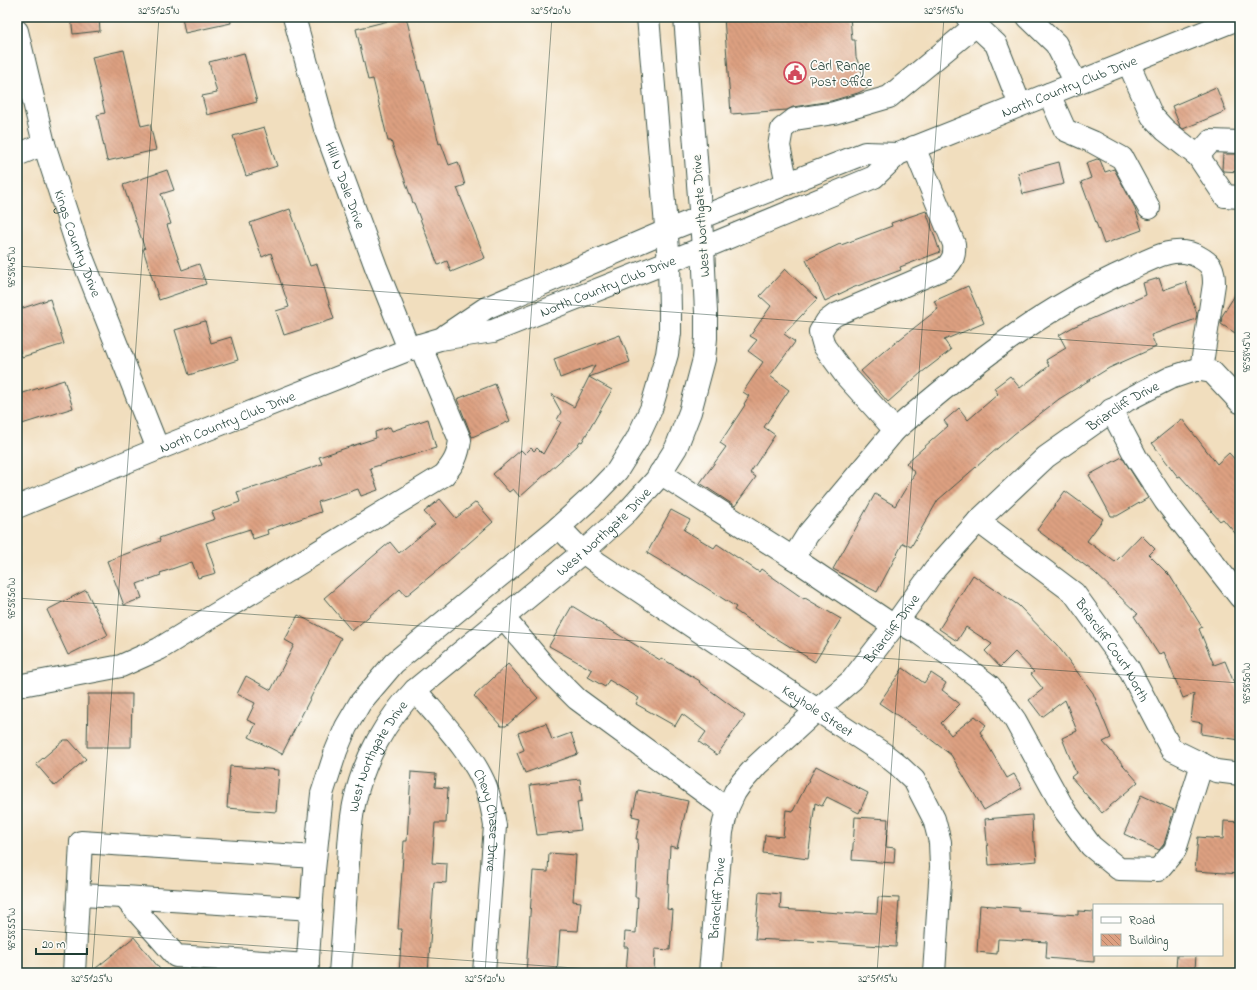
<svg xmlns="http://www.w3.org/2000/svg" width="1257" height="990" font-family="'Indie Flower',sans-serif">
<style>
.building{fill:url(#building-back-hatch)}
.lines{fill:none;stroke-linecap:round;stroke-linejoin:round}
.minor-casing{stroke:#3e5549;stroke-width:24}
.major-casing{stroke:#3e5549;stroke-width:24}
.minor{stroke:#fff;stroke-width:22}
.major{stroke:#fff;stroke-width:22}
.ticks{fill:none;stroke:#1f3d34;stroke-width:1;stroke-opacity:0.45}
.labels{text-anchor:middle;stroke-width:3.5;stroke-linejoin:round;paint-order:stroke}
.poi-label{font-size:14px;fill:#1f3d34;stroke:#fdfcf7;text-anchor:start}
.street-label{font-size:14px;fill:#1f3d34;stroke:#fdfcf7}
.neatline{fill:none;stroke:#1f3d34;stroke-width:1.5}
.ticks-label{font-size:10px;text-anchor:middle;fill:#1f3d34}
</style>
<defs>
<pattern id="building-back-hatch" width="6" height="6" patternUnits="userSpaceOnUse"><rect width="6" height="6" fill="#dda081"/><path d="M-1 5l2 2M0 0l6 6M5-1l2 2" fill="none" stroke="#b3846a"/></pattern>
</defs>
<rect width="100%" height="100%" fill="#fdfcf7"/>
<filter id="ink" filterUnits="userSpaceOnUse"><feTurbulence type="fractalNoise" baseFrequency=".025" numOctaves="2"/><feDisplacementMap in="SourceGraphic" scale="8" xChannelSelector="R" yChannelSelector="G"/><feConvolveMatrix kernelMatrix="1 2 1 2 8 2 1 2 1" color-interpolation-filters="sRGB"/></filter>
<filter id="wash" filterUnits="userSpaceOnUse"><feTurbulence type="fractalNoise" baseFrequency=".012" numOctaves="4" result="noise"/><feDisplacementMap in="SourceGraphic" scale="16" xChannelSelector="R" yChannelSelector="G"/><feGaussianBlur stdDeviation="0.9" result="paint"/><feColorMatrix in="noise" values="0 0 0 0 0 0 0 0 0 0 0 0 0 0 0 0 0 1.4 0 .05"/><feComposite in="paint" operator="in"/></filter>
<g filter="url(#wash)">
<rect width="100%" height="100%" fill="#f1debe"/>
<g id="blocks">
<g class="building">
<polygon points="71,17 99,17 100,31 73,34"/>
<polygon points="182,17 230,17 231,23 185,33"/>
<polygon points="404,17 406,17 422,81 424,80 439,144 441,143 449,165 458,162 465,185 457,188 485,258 451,272 447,261 438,265 414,203 413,203 391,141 388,141 373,79 368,80 356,29"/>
<polygon points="724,17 850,17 852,40 855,40 856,57 868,88 858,93 831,101 793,107 787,110 731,114"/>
<polygon points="124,50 141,126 150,124 156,150 107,161 97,115 105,113 92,57"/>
<polygon points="244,53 257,102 207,115 202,96 217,93 209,62"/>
<polygon points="1216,87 1226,111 1183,129 1180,126 1172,106"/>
<polygon points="264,127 277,166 246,176 233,136"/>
<polygon points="1223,154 1240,154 1240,172 1223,171 1222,169"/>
<polygon points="1097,159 1100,160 1105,172 1114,169 1134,206 1142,230 1104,244 1081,182 1091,178 1086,163"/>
<polygon points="1059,162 1064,184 1023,194 1018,173"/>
<polygon points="167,170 174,190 161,194 171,224 167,225 182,270 199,264 206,284 159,300 143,249 145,249 123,185"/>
<polygon points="290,209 310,266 317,264 334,319 284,335 276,311 289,307 271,253 262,257 250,223"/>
<polygon points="926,211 940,252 900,267 901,270 852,288 825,301 806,260 840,244 841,245 892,226 891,223"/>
<polygon points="785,269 817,299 784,334 795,342 770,376 789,390 764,427 775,435 750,473 756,477 735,506 700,483 726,447 720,443 745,405 744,404 749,396 743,392 763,362 748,351 757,340 750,336 771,306 760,296"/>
<polygon points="1159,278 1163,290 1186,282 1197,314 1196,319 1151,335 1156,347 1109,368 1059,399 1014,434 938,500 911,547 903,543 877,592 833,569 875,494 895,506 915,473 906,463 948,426 944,421 959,408 968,420 998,394 994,388 1010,376 1020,388 1049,366 1046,360 1066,348 1059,335 1073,327 1146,295 1143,283"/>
<polygon points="968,286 984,323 944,340 951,350 921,373 888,402 861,371 890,346 890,347 938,309 934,301"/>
<polygon points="1240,287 1240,336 1221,324 1222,316"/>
<polygon points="50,299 64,344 22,357 17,341 17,310"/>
<polygon points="205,321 211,343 231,337 238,360 189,375 175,330"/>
<polygon points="620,335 630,362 589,377 612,390 582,442 580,441 577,446 520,497 513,489 509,492 493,474 521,450 525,454 531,448 534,451 537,448 543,454 561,422 557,420 561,412 551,394 574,407 595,365 560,378 554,359"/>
<polygon points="64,380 73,408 22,424 17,409 17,395"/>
<polygon points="495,384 510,421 472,437 457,399"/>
<polygon points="428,419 436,448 370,468 378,490 361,496 358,489 318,502 321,512 267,530 268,534 253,539 250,529 206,543 216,573 198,578 192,562 160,573 161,575 137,584 142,598 124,605 107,561 160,541 159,538 215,519 212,512 240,502 237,492 253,487 253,488 322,464 319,457 376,438 375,432 390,427 392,431"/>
<polygon points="1182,419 1217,464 1229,453 1240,465 1240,539 1223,519 1220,521 1180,476 1178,477 1152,443"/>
<polygon points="1122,457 1148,498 1117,516 1111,516 1089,475"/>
<polygon points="1065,491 1103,519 1087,541 1115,562 1141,535 1155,549 1149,555 1170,576 1202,627 1199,629 1214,665 1225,661 1239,695 1237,706 1240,707 1240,740 1201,734 1202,723 1191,721 1194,694 1183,698 1164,652 1159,655 1134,616 1138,614 1094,572 1037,530"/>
<polygon points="440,499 456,518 476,502 493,522 445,564 406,596 400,589 352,631 324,598 390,542 399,553 435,524 424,512"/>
<polygon points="671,510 690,520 684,530 714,548 717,544 759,572 761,569 804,599 805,598 841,619 815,662 771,635 734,610 736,607 686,575 686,576 647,553"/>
<polygon points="973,575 1018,605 1057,645 1093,693 1111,738 1103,742 1138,782 1102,813 1071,777 1076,773 1062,738 1077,731 1065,700 1042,717 1029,700 1043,689 1031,674 1034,672 1015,652 1000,667 985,651 992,644 966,627 957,641 939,629"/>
<polygon points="86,590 108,635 68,655 47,610"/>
<polygon points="572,606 660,660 661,658 700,681 699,682 745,716 717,755 699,742 706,732 682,714 675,726 636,704 639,698 609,680 605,687 588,677 592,670 549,646"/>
<polygon points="298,615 341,638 282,754 249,737 256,724 247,720 255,703 237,694 246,676 271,690 294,645 285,640"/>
<polygon points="508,664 538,698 506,726 501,726 474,696"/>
<polygon points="903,668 924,683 931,673 946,683 942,690 960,704 941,723 951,735 975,716 986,725 980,732 1007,778 1014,774 1022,788 984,810 951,755 916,728 879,703"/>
<polygon points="88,694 132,694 131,747 87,747"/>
<polygon points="546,723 552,740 571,733 578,754 525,773 517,753 524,750 518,733"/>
<polygon points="64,740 69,740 86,759 55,786 36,764"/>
<polygon points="230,766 279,770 276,812 227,808"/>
<polygon points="816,766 868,793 859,813 827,797 822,806 815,803 808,859 763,853 765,835 783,837 786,810 793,811"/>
<polygon points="411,772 436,774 435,787 448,788 446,823 435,823 432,863 447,864 446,883 434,882 428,973 399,973 402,929 398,929 404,841 407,841"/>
<polygon points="580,779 582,801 577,802 581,830 537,835 530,785"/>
<polygon points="638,790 688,801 677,848 670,846 667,909 673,910 670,950 655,949 654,973 626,973 628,947 624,947 625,932 636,933 638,897 635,897 638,839 636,839 640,818 632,816"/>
<polygon points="1141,795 1174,810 1164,844 1159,850 1124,834"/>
<polygon points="1032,815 1033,842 1035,842 1037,861 989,865 985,819"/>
<polygon points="855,817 888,819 886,847 895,848 894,863 852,860"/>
<polygon points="1224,821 1240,822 1240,874 1195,871 1198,837 1223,839"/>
<polygon points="549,853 576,855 573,901 581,902 578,931 560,930 557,973 526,973 533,871 548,872"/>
<polygon points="759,892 781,894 780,909 855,914 855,912 877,913 878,897 899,898 896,947 794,940 794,941 755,939"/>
<polygon points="980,905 1019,908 1019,911 1078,915 1078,911 1094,912 1094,962 1046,958 1047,942 998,939 997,954 977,952"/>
<polygon points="134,937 163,973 90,973"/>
<polygon points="1177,955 1196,955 1195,970 1176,968"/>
</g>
</g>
</g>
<g filter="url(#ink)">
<use href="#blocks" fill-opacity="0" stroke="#3e5549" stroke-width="1"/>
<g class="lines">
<g class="minor-casing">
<g id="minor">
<path id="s1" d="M294 17 325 129 376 267 409 349"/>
<polyline points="967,17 996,44 1020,105"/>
<polyline points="1028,17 1056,44 1076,83"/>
<path id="s2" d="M17 31 44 144 76 242 158 449"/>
<polyline points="1128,62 1152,116 1165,130 1198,156 1225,196 1240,197"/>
<polyline points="1049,94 1065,130 1093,142 1122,158 1149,208"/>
<polyline points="17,155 44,144"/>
<polyline points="1198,156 1211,141 1240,142"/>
<polyline points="787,184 779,146 782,129 795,119 834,113 889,97 976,25"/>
<polyline points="446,335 486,308 666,231 865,153 898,154"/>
<polyline points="1111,410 1136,457 1165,501 1240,597"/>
<path d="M895 430C967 368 1041 309 1128 270 1149 260 1176 243 1199 257 1212 264 1214 269 1214 284L1201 370"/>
<polyline points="660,473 793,558 894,626"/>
<path id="s3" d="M17 507 158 449 420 345 440 339 493 331 703 248 874 177 898 154 1240 18"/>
<path id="s4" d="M978 521 1074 593 1129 669 1171 749 1216 771 1240 774"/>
<path id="s5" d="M559 527 583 552 599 564 817 710 884 754 899 766 914 780 934 819 940 842 941 867 934 973"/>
<path d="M793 558 808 534 895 430 846 376 824 346 820 332 827 321 835 315 945 268C953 261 955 255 954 244L914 147"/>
<polyline points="503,617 546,668 577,699 727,809"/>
<polyline points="897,621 920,634 945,652 990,686 1015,720 1065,811 1091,846 1119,869 1158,870 1175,850 1202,764"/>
<path d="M17 686 121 666 159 649 444 475C454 463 458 456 460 440L420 345"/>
<path id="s6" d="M415 690C439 719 472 752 486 787 491 800 493 813 495 826L484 973"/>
<polyline points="78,895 124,897"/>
<polyline points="308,965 176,956 124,897 312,909"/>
<polyline points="74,973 81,842 315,857"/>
<path id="s7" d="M710 973 722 832 727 809 735 792 742 782 757 765 817 710 852 680 894 626 935 569 978 521 1046 457 1127 400 1170 378 1194 370H1201L1212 372 1240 402"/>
</g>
</g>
<g class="major-casing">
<g id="major">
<polyline points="307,973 314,870 322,794 336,751 346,727 360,703 394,663 559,527 592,497 617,471 637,439 651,409 667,354 670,333 670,312 669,261 648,17"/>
<path id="s8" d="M340 973C343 937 345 900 348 864 349 843 350 821 355 800 364 759 386 720 415 690L583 552 628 511 656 480 676 448 690 412 704 359 706 338V312L703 248 685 17"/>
</g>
</g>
<use href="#minor" class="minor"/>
<use href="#major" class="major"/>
</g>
</g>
<path class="ticks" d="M1189 17 1240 21M17 266 1240 352M17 598 1240 683M17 929 646 973M92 973 159 17M485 973 552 17M877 973 944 17"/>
<defs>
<g id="civic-ring" transform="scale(1.15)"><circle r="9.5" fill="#fdfcf7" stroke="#d1495b" stroke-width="1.5"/><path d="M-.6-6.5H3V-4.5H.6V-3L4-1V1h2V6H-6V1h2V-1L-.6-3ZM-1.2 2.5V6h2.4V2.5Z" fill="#d1495b"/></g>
</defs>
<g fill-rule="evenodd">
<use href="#civic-ring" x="795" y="73"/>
</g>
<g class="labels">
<g class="poi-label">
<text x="810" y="70">Carl Range<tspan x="810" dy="16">Post Office</tspan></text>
</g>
<g class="street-label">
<text dy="5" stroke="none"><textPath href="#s3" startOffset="1137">North Country Club Drive</textPath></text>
<text dy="5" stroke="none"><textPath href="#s1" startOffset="176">Hill N Dale Drive</textPath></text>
<text transform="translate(700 216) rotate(-94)" y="5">West Northgate Drive</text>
<text dy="5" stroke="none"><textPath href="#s2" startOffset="221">Kings Country Drive</textPath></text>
<text dy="5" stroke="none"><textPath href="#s3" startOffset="632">North Country Club Drive</textPath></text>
<text dy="5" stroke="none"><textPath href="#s7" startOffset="735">Briarcliff Drive</textPath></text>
<text dy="5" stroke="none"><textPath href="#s3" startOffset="227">North Country Club Drive</textPath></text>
<text dy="5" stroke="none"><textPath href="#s8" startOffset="547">West Northgate Drive</textPath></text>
<text dy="5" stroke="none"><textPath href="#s7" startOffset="411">Briarcliff Drive</textPath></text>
<text dy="5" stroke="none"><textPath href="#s4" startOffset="189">Briarcliff Court North</textPath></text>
<text dy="5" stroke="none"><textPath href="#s5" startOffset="318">Keyhole Street</textPath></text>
<text dy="5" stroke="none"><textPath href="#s8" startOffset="223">West Northgate Drive</textPath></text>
<text dy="5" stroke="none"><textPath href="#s6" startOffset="154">Chevy Chase Drive</textPath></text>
<text dy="5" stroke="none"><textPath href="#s7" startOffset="75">Briarcliff Drive</textPath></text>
</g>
</g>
<rect width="1257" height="990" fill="none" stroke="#fdfcf7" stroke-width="44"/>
<rect x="1093" y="904" width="130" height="52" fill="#fdfcf7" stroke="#a4b0a9"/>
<rect x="1101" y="917" width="20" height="6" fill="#ffffff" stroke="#a4b0a9"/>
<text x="1129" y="924" font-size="12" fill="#1f3d34">Road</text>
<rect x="1101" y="934" width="20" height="12" fill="url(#building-back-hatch)" stroke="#a4b0a9"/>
<text x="1129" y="944" font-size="12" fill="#1f3d34">Building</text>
<path d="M36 948v6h51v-6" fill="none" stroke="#1f3d34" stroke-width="2"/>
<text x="42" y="948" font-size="12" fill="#1f3d34" stroke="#fdfcf7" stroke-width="3" paint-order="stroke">20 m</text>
<rect x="22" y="22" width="1213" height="946" class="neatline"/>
<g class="ticks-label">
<text x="159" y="14">32°51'25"N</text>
<text x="551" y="14">32°51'20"N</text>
<text x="944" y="14">32°51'15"N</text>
<text transform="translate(11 267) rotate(-90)" y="4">96°58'45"W</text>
<text transform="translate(1246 352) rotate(-90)" y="4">96°58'45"W</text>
<text transform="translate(11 598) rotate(-90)" y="4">96°58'50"W</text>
<text transform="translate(1246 683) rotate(-90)" y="4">96°58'50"W</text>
<text transform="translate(11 929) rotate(-90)" y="4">96°58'55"W</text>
<text x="92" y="982">32°51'25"N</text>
<text x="485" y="982">32°51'20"N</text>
<text x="878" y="982">32°51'15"N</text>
</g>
</svg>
